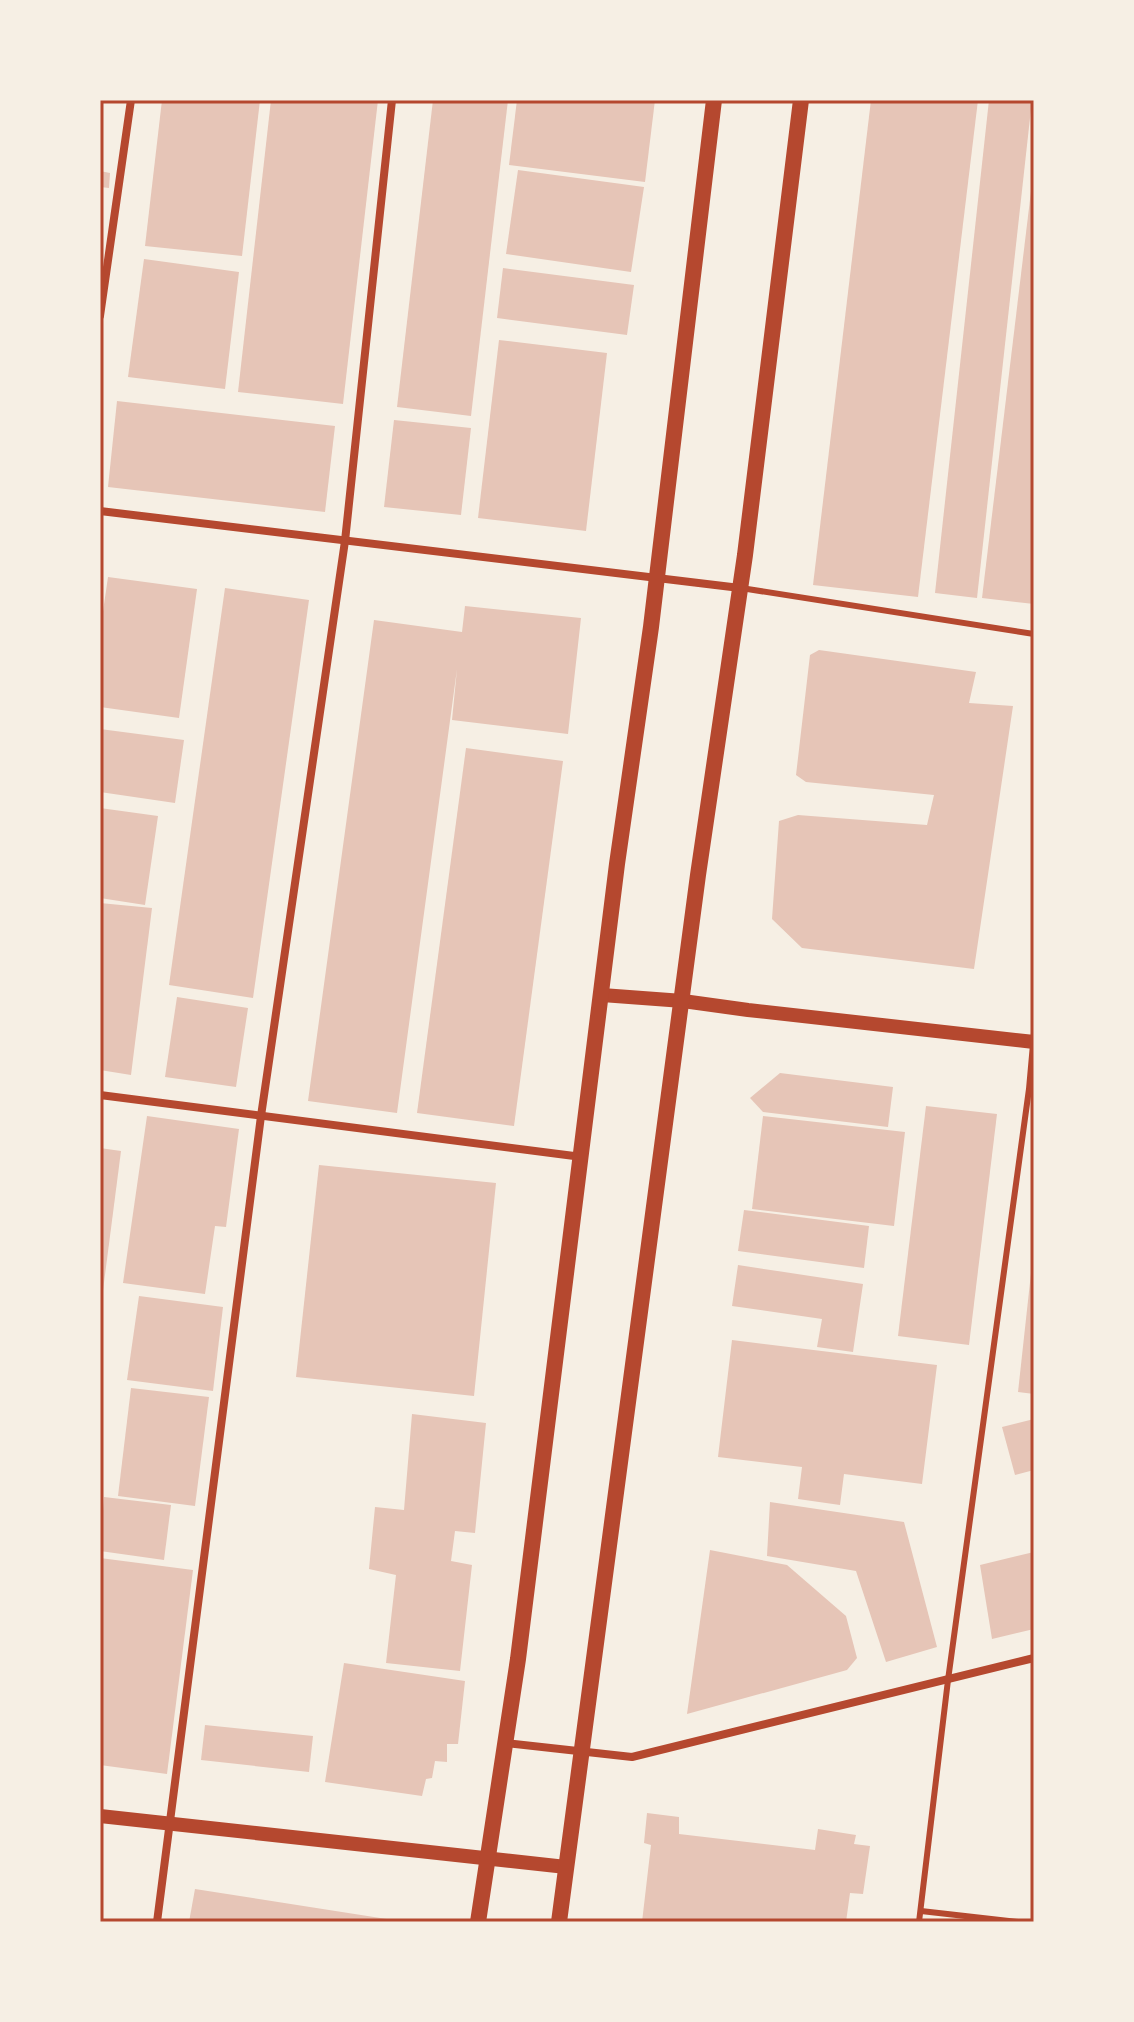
<svg xmlns="http://www.w3.org/2000/svg" width="1134" height="2022" font-family="'Open Sans',sans-serif">
<style>
.building{fill:#e6c5b7}
.lines{fill:none;stroke-linecap:round;stroke-linejoin:round}
.service{stroke:#b5482f;stroke-width:6}
.minor{stroke:#b5482f;stroke-width:8}
.tertiary{stroke:#b5482f;stroke-width:14}
.secondary{stroke:#b5482f;stroke-width:16}
.neatline{fill:none;stroke:#b5482f;stroke-width:3}
</style>
<rect width="100%" height="100%" fill="#f6efe4"/>
<g class="building">
<polygon points="162,100 260,100 242,256 145,246"/>
<polygon points="271,100 378,100 343,404 238,392"/>
<polygon points="433,100 508,100 471,416 397,407"/>
<polygon points="517,100 655,100 645,182 509,165"/>
<polygon points="871,100 978,100 918,597 813,585"/>
<polygon points="989,100 1032,100 977,598 935,593"/>
<polygon points="518,170 644,187 631,272 506,254"/>
<polygon points="100,171 110,173 109,188 100,187"/>
<polygon points="1032,183 1034,183 1034,604 982,598"/>
<polygon points="144,259 239,272 225,389 128,377"/>
<polygon points="503,268 634,285 627,335 497,318"/>
<polygon points="499,340 607,353 586,531 478,518"/>
<polygon points="117,401 335,426 325,512 108,487"/>
<polygon points="394,420 471,428 461,515 384,507"/>
<polygon points="108,577 197,589 179,718 100,707 100,632"/>
<polygon points="225,588 309,600 253,998 169,985"/>
<polygon points="465,606 581,618 568,734 452,720 457,669 397,1113 308,1101 374,620 462,632"/>
<polygon points="819,650 976,672 969,703 1013,706 974,969 802,948 772,919 779,821 798,815 927,825 934,795 806,782 796,775 810,655"/>
<polygon points="100,729 184,740 175,803 100,792"/>
<polygon points="466,748 563,761 514,1126 417,1113"/>
<polygon points="100,808 158,816 145,905 100,898"/>
<polygon points="100,903 152,908 131,1075 100,1070"/>
<polygon points="177,997 248,1008 236,1087 165,1077"/>
<polygon points="780,1073 893,1087 888,1127 763,1112 750,1098"/>
<polygon points="926,1106 997,1114 969,1345 898,1336"/>
<polygon points="147,1116 239,1129 226,1227 215,1226 205,1294 123,1283"/>
<polygon points="763,1116 905,1132 894,1226 752,1209"/>
<polygon points="100,1148 121,1151 102,1298 100,1298"/>
<polygon points="319,1165 496,1183 474,1396 296,1377"/>
<polygon points="744,1210 869,1226 864,1268 738,1251"/>
<polygon points="1032,1264 1034,1264 1034,1394 1018,1392"/>
<polygon points="738,1265 863,1284 853,1352 817,1347 822,1319 732,1306"/>
<polygon points="139,1296 223,1307 213,1391 127,1380"/>
<polygon points="732,1340 937,1365 922,1484 844,1474 840,1505 798,1499 802,1467 718,1457"/>
<polygon points="131,1388 209,1397 195,1506 118,1496"/>
<polygon points="412,1414 486,1423 475,1533 455,1531 451,1561 472,1565 460,1671 386,1663 396,1575 369,1569 375,1507 404,1510"/>
<polygon points="1034,1419 1034,1470 1015,1475 1002,1427"/>
<polygon points="104,1497 171,1505 164,1560 100,1551"/>
<polygon points="770,1502 904,1522 937,1647 886,1662 856,1571 767,1556"/>
<polygon points="710,1550 787,1565 846,1616 857,1658 847,1670 687,1714"/>
<polygon points="1034,1552 1034,1629 992,1639 980,1565"/>
<polygon points="100,1558 193,1570 167,1774 100,1765"/>
<polygon points="344,1663 465,1681 458,1744 447,1744 447,1762 435,1761 432,1778 426,1779 422,1796 325,1782"/>
<polygon points="205,1725 313,1736 309,1772 201,1760"/>
<polygon points="647,1813 679,1817 679,1834 815,1850 818,1829 856,1835 854,1844 870,1846 863,1894 850,1893 846,1922 642,1922 651,1845 644,1843"/>
<polygon points="195,1889 393,1920 393,1922 189,1922"/>
</g>
<g class="lines">
<g class="service">
<polyline points="741,588 1034,634"/>
<polyline points="921,1911 1018,1922"/>
<polyline points="919,1922 948,1680 1029,1089 1034,1033"/>
</g>
<g class="minor">
<polyline points="100,316 131,100"/>
<polyline points="100,511 740,588"/>
<polyline points="100,1095 582,1157"/>
<polyline points="505,1743 632,1757 1034,1658"/>
<polyline points="157,1922 261,1116 345,541 392,100"/>
</g>
<g class="tertiary">
<polyline points="602,995 683,1001 748,1010 1034,1042"/>
<polyline points="100,1816 566,1867"/>
</g>
<g class="secondary">
<polyline points="478,1922 518,1659 617,864 651,627 714,100"/>
<polyline points="559,1922 698,875 745,555 801,100"/>
</g>
</g>
<rect width="1134" height="2022" fill="none" stroke="#f6efe4" stroke-width="204"/>
<rect x="102" y="102" width="930" height="1818" class="neatline"/>
</svg>
